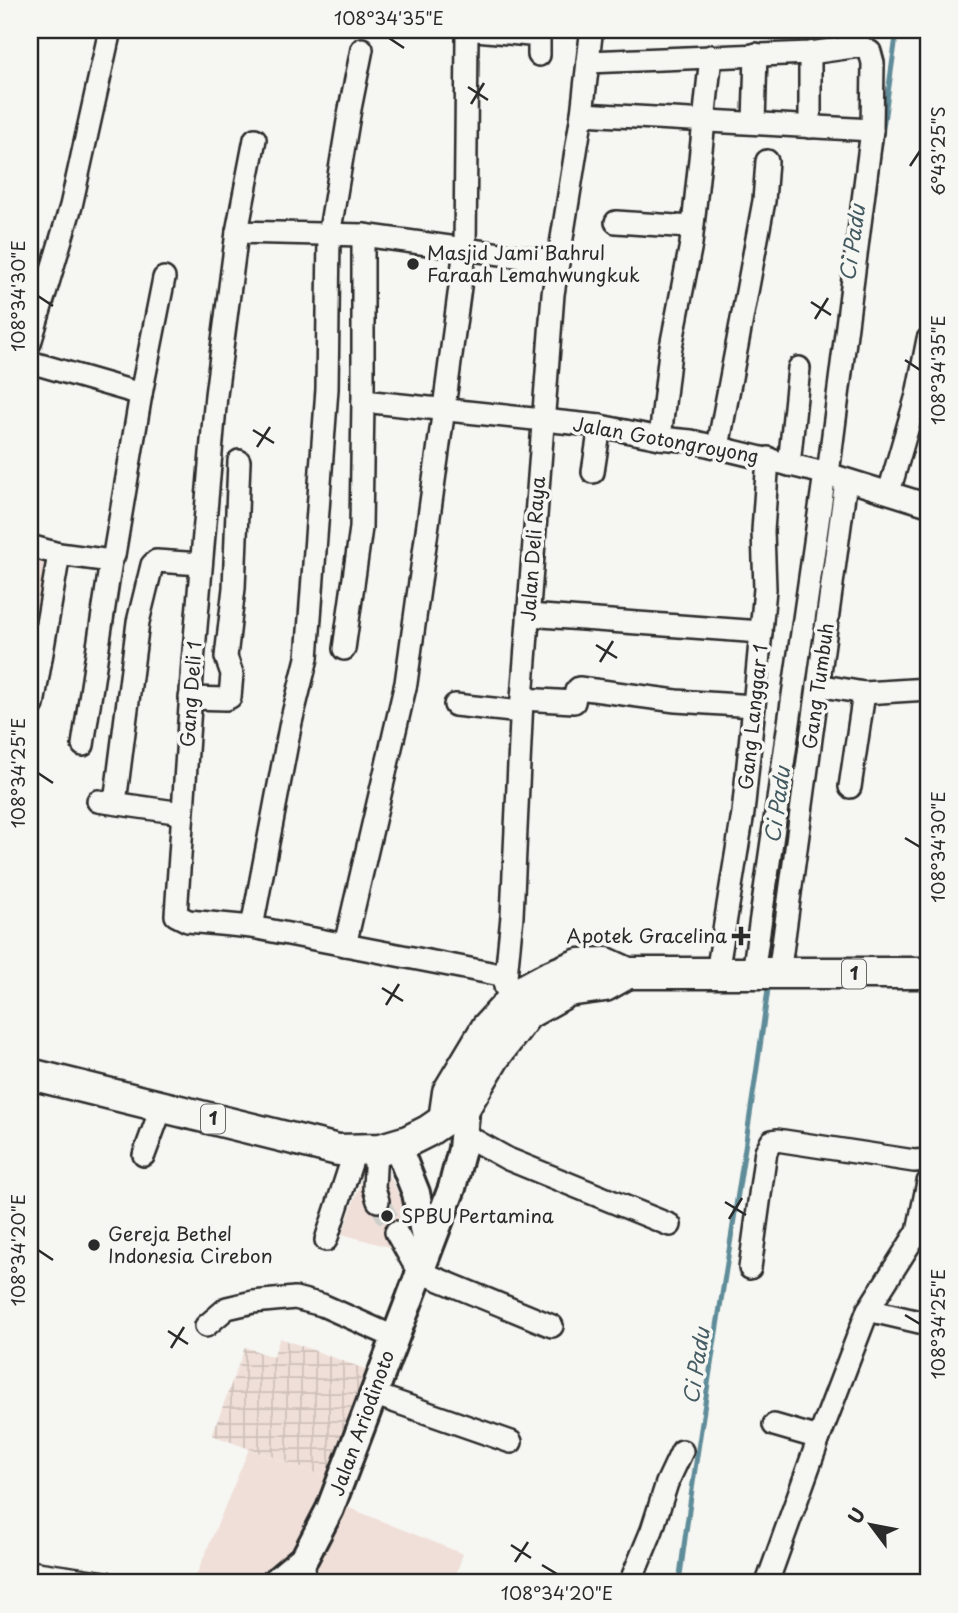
<svg xmlns="http://www.w3.org/2000/svg" width="958" height="1613" font-family="'Playpen Sans',sans-serif">
<style>
.built{fill:#f0dfd8}
.industrial{fill:url(#industrial-grid)}
.lines{fill:none;stroke-linecap:round;stroke-linejoin:round}
.stream{stroke:#5f8c99;stroke-width:5}
.minor-tunnel{stroke:#cdcdca;stroke-width:21;stroke-dasharray:21 10;stroke-linecap:butt}
.minor-casing{stroke:#2b2b2b;stroke-width:26}
.major-casing{stroke:#2b2b2b;stroke-width:32}
.highway-casing{stroke:#2b2b2b;stroke-width:35}
.minor{stroke:#f6f6f2;stroke-width:21}
.major{stroke:#f6f6f2;stroke-width:26}
.highway{stroke:#f6f6f2;stroke-width:30}
.ticks{fill:none;stroke:#2b2b2b;stroke-width:2.5}
.poi-dot{fill:#2b2b2b;stroke:#f6f6f2;stroke-width:2.5}
.labels{text-anchor:middle;stroke-width:7;stroke-linejoin:round;paint-order:stroke}
.shield{fill:#f6f6f2;stroke:#686867;stroke-width:2}
.shield-label{font-size:18px;font-weight:bold;fill:#2b2b2b}
.poi-label{font-size:19px;fill:#2b2b2b;stroke:#f6f6f2;text-anchor:start}
.street-label{font-size:19px;fill:#2b2b2b;stroke:#f6f6f2}
.water-label{font-size:21px;font-style:italic;fill:#455b62;stroke:#f6f6f2}
.neatline{fill:none;stroke:#2b2b2b;stroke-width:2.5}
.ticks-label{font-size:18px;text-anchor:middle;fill:#2b2b2b}
</style>
<defs>
<pattern id="industrial-grid" width="8" height="8" patternUnits="userSpaceOnUse" patternTransform="scale(1.75)"><rect width="8" height="8" fill="#f0dfd8"/><path d="M0 4h8M4 0v8" fill="none" stroke="#cec0ba"/></pattern>
</defs>
<rect width="100%" height="100%" fill="#f6f6f2"/>
<filter id="ink" filterUnits="userSpaceOnUse"><feTurbulence type="fractalNoise" baseFrequency=".0143" numOctaves="2"/><feDisplacementMap in="SourceGraphic" scale="14" xChannelSelector="R" yChannelSelector="G"/><feConvolveMatrix kernelMatrix="1 2 1 2 8 2 1 2 1" color-interpolation-filters="sRGB"/></filter>
<g filter="url(#ink)">
<g class="built">
<polygon points="30,551 57,557 30,705"/>
<polygon points="365,1171 383,1173 390,1177 413,1223 407,1240 400,1250 342,1234"/>
<polygon points="249,1449 333,1480 299,1550 263,1583 193,1583"/>
<polygon points="342,1505 463,1554 453,1583 307,1583 309,1565"/>
</g>
<polygon class="industrial" points="280,1338 373,1372 333,1480 212,1435 245,1347 273,1357"/>
<g class="lines">
<g class="stream">
<polyline points="877,170 897,30"/>
<polyline points="802,725 828,523"/>
<path d="M679 1583C705 1382 743 1182 769 981"/>
</g>
<polyline class="minor-tunnel" points="378,1201 396,1232"/>
<g class="minor-casing">
<g id="minor">
<polyline points="476,30 539,36 539,55"/>
<polyline points="810,53 810,127"/>
<polyline points="588,62 810,53 860,46 870,52 873,63 872,130 828,474"/>
<polyline points="582,114 872,130"/>
<polyline points="754,123 756,54"/>
<polyline points="255,139 237,232 216,395 193,662 176,915 188,921 252,927 506,976"/>
<polyline points="616,222 691,227"/>
<polyline points="237,232 363,235 558,262"/>
<polyline points="363,235 363,401 600,426 660,438 691,441 828,474 928,505"/>
<polyline points="30,343 71,206 110,30"/>
<polyline points="30,362 141,394"/>
<polyline points="660,438 670,352 691,244 711,56"/>
<polyline points="718,447 764,201 767,161"/>
<polyline points="789,465 799,368"/>
<polyline points="593,472 600,426"/>
<polyline points="889,492 917,395 928,339"/>
<polyline points="30,546 59,554 111,561"/>
<polyline points="528,615 761,632"/>
<polyline points="344,649 361,528 363,401"/>
<polyline points="818,685 864,693"/>
<polyline points="190,698 226,699 230,697 232,674 226,657 234,588 239,461"/>
<polyline points="522,699 574,702 576,691 579,688 676,701 754,706"/>
<polyline points="455,705 521,712"/>
<polyline points="30,709 33,705 59,554"/>
<polyline points="83,745 111,561 114,555 141,394 164,278"/>
<polyline points="850,787 864,693 928,689"/>
<polyline points="98,801 182,813"/>
<polyline points="115,803 138,622 152,565 156,561 201,564"/>
<polyline points="252,927 291,722 307,658 327,389 329,236 350,109 362,49"/>
<polyline points="345,945 406,683 444,408 465,249 467,35 471,30"/>
<polyline points="717,973 743,813 754,706 765,589 763,531 768,458"/>
<polyline points="753,973 825,473"/>
<polyline points="779,974 846,481"/>
<polyline points="505,987 512,916 522,699 553,294 582,114 591,35"/>
<polyline points="463,1134 508,1159 670,1225"/>
<polyline points="376,1149 374,1188 378,1201"/>
<polyline points="144,1155 162,1106"/>
<polyline points="396,1232 418,1271 552,1326"/>
<polyline points="326,1240 355,1151"/>
<polyline points="750,1268 766,1151 772,1141 777,1140 914,1161 928,1160"/>
<polyline points="868,1310 928,1324"/>
<polyline points="206,1326 227,1308 253,1302 295,1298 322,1305 394,1337"/>
<polyline points="373,1394 511,1442"/>
<polyline points="774,1425 819,1438"/>
<polyline points="30,1572 106,1583"/>
<polyline points="303,1583 305,1557"/>
<polyline points="630,1583 652,1530 667,1483 682,1451"/>
<polyline points="767,1583 819,1438 868,1310 918,1231 928,1182"/>
</g>
</g>
<g class="major-casing">
<g id="major">
<polyline points="397,1145 416,1193 427,1248"/>
<polyline points="274,1583 305,1557 330,1509 452,1188 462,1149 466,1105"/>
</g>
</g>
<g class="highway-casing">
<g id="highway">
<polyline points="30,1074 338,1150 381,1149 408,1141 428,1131 466,1105 494,1058 527,1014 568,991 605,986 628,973"/>
<polyline points="444,1120 448,1092 487,1027 518,993 548,977 579,964 606,963 628,973 928,973"/>
</g>
</g>
<use href="#minor" class="minor"/>
<use href="#major" class="major"/>
<use href="#highway" class="highway"/>
</g>
</g>
<path class="ticks" d="M389 38 404 48M468 87 488 100M471 104 484 83M910 166 920 151M38 296 53 306M811 302 831 315M815 319 828 298M905 360 920 370M253 430 274 443M257 447 270 427M596 645 617 658M600 662 613 641M38 773 53 783M905 838 920 847M382 988 403 1001M386 1005 399 984M725 1202 746 1215M729 1219 742 1198M38 1250 53 1260M905 1315 920 1324M168 1331 188 1344M171 1348 184 1327M511 1545 531 1558M515 1562 528 1542M542 1565 557 1574"/>
<g class="poi-dot">
<circle cx="413" cy="264" r="7"/>
<path d="M737.5 925.5h7v7h7v7h-7v7h-7v-7h-7v-7h7z"/>
<circle cx="387" cy="1216" r="7"/>
<circle cx="94" cy="1245" r="7"/>
</g>
<g class="labels">
<g class="shield">
<rect x="842" y="959.5" width="24" height="29" rx="5"/>
<rect x="201" y="1104.5" width="24" height="29" rx="5"/>
</g>
<g class="shield-label">
<text x="854" y="980">1</text>
<text x="213" y="1125">1</text>
</g>
<g class="poi-label">
<text x="427" y="260">Masjid Jami Bahrul<tspan x="427" dy="22">Faraah Lemahwungkuk</tspan></text>
<text x="727" y="943" text-anchor="end">Apotek Gracelina</text>
<text x="401" y="1223">SPBU Pertamina</text>
<text x="108" y="1241">Gereja Bethel<tspan x="108" dy="22">Indonesia Cirebon</tspan></text>
</g>
<g class="street-label">
<text transform="translate(666 440) rotate(10)" y="7">Jalan Gotongroyong</text>
<text transform="translate(533 549) rotate(-86)" y="7">Jalan Deli Raya</text>
<text transform="translate(818 686) rotate(-82)" y="7">Gang Tumbuh</text>
<text transform="translate(191 694) rotate(-86)" y="7">Gang Deli 1</text>
<text transform="translate(753 717) rotate(-84)" y="7">Gang Langgar 1</text>
<text transform="translate(362 1423) rotate(-70)" y="7">Jalan Ariodinoto</text>
</g>
<g class="water-label">
<text transform="translate(853 243) rotate(-82)" y="7">Ci Padu</text>
<text transform="translate(778 805) rotate(-82)" y="7">Ci Padu</text>
<text transform="translate(697 1366) rotate(-81)" y="7">Ci Padu</text>
</g>
</g>
<rect width="958" height="1613" fill="none" stroke="#f6f6f2" stroke-width="77"/>
<g transform="translate(871 1525) rotate(302)" stroke="#f6f6f2" stroke-width="5" paint-order="stroke">
<path d="M0-5L12 26L0 18L-12 26Z" fill="#2b2b2b"/>
<text y="-10" font-size="19" font-weight="bold" text-anchor="middle" fill="#2b2b2b">U</text>
</g>
<rect x="38" y="38" width="882" height="1536" class="neatline"/>
<g class="ticks-label">
<text x="389" y="25">108°34'35"E</text>
<text transform="translate(939 151) rotate(-90)" y="6">6°43'25"S</text>
<text transform="translate(19 296) rotate(-90)" y="6">108°34'30"E</text>
<text transform="translate(939 370) rotate(-90)" y="6">108°34'35"E</text>
<text transform="translate(19 773) rotate(-90)" y="6">108°34'25"E</text>
<text transform="translate(939 847) rotate(-90)" y="6">108°34'30"E</text>
<text transform="translate(19 1250) rotate(-90)" y="6">108°34'20"E</text>
<text transform="translate(939 1324) rotate(-90)" y="6">108°34'25"E</text>
<text x="557" y="1600">108°34'20"E</text>
</g>
</svg>
